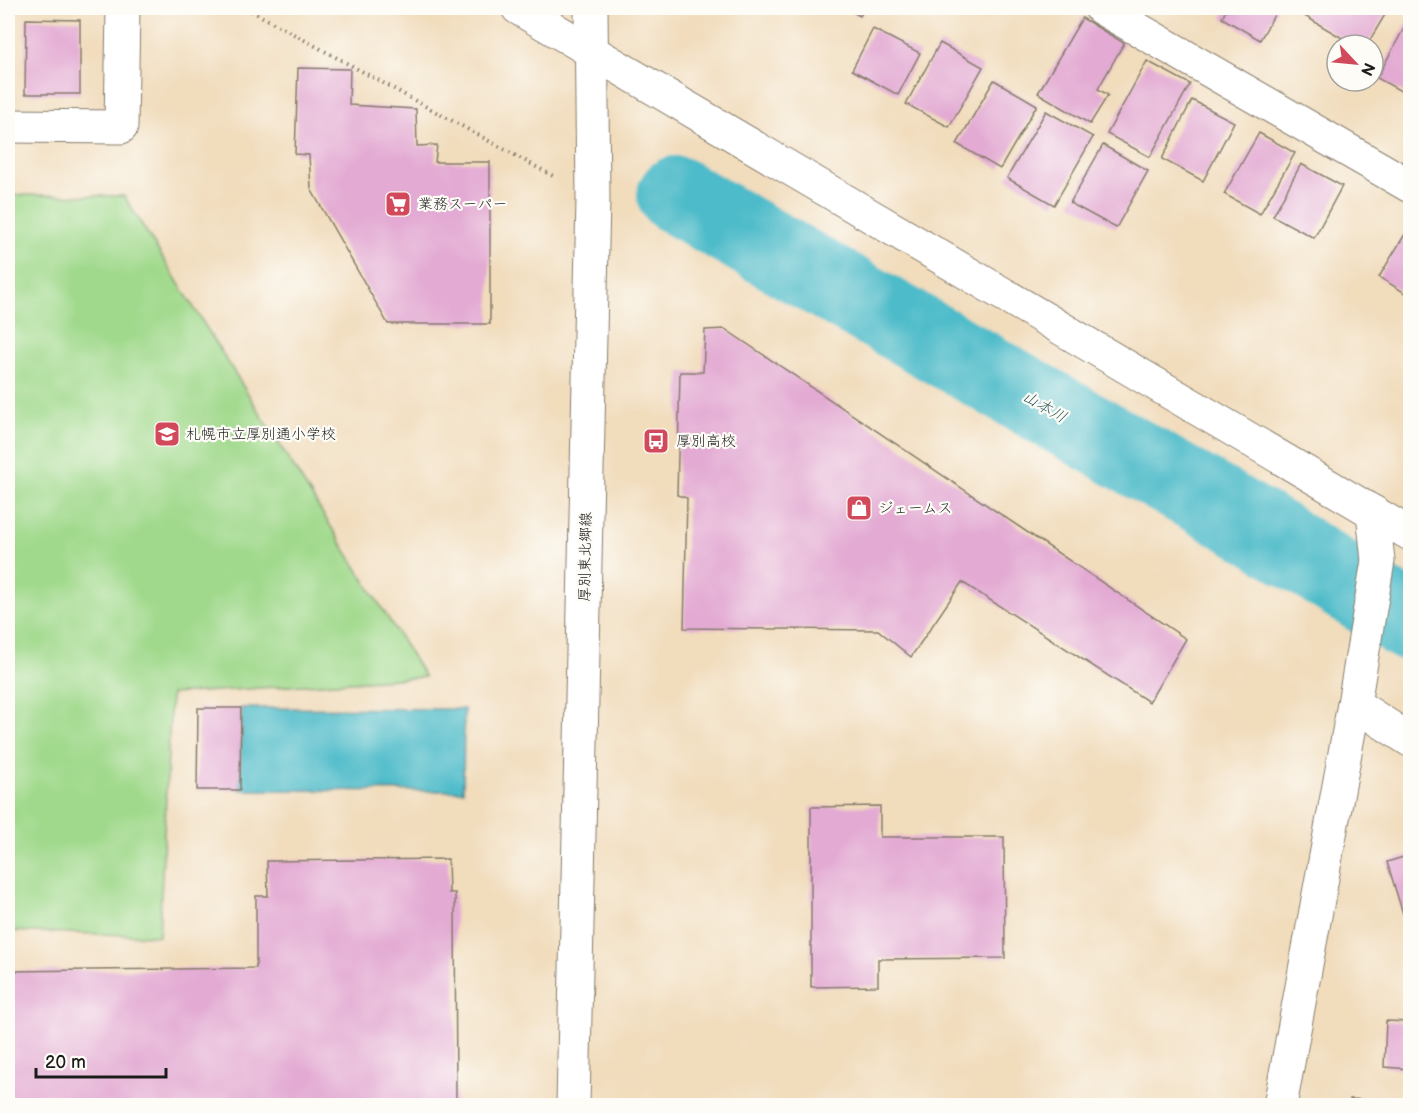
<svg xmlns="http://www.w3.org/2000/svg" width="1418" height="1113" font-family="'Balsamiq Sans','Klee One',sans-serif">
<style>
.green{fill:#a0d98c;stroke:#5e7a54;stroke-width:1.5}
.water{fill:#4ebbc9;stroke:#356c72;stroke-width:1.5}
.lines{fill:none;stroke-linecap:round;stroke-linejoin:round}
.river{stroke:#4ebbc9;stroke-width:78}
.building{fill:#e3aad3}
.minor-casing{stroke:#867c6c;stroke-width:35}
.major-casing{stroke:#867c6c;stroke-width:35}
.path{stroke:#867c6c;stroke-width:4;stroke-dasharray:1.5 4.5;stroke-linecap:butt}
.minor{stroke:#fff;stroke-width:33}
.major{stroke:#fff;stroke-width:33}
.labels{text-anchor:middle;stroke-width:4.5;stroke-linejoin:round;paint-order:stroke}
.poi-label{font-size:15px;fill:#1c1c1c;stroke:#fdfcf7;text-anchor:start}
.street-label{font-size:15px;fill:#1c1c1c;stroke:#fdfcf7}
.water-label{font-size:16px;font-style:italic;fill:#305c61;stroke:#fdfcf7}
</style>
<rect width="100%" height="100%" fill="#fdfcf7"/>
<filter id="ink" filterUnits="userSpaceOnUse"><feTurbulence type="fractalNoise" baseFrequency=".0167" numOctaves="2"/><feDisplacementMap in="SourceGraphic" scale="12" xChannelSelector="R" yChannelSelector="G"/><feConvolveMatrix kernelMatrix="1 2 1 2 8 2 1 2 1" color-interpolation-filters="sRGB"/></filter>
<filter id="wash" filterUnits="userSpaceOnUse"><feTurbulence type="fractalNoise" baseFrequency=".008" numOctaves="4" result="noise"/><feDisplacementMap in="SourceGraphic" scale="24" xChannelSelector="R" yChannelSelector="G"/><feGaussianBlur stdDeviation="1.35" result="paint"/><feColorMatrix in="noise" values="0 0 0 0 0 0 0 0 0 0 0 0 0 0 0 0 0 1.4 0 .05"/><feComposite in="paint" operator="in"/></filter>
<g filter="url(#wash)">
<rect width="100%" height="100%" fill="#f1dcbc"/>
<polygon class="green" points="8,195 124,196 425,677 171,694 159,936 8,931"/>
<polygon class="water" points="241,708 464,709 463,791 240,790"/>
<g class="lines">
<polyline class="river" points="676,195 1267,533 1410,623"/>
</g>
<g id="blocks">
<g class="building">
<polygon points="845,8 865,8 860,16"/>
<polygon points="1227,8 1278,8 1260,40 1222,18"/>
<polygon points="1308,8 1389,8 1367,45 1354,45 1303,15"/>
<polygon points="8,16 11,16 9,66 8,66"/>
<polygon points="1410,17 1410,96 1377,78"/>
<polygon points="1082,18 1124,43 1098,89 1108,95 1090,124 1038,93"/>
<polygon points="26,19 80,20 80,94 25,94"/>
<polygon points="873,29 920,53 898,95 852,70"/>
<polygon points="940,43 983,67 949,127 906,104"/>
<polygon points="1147,61 1190,84 1150,157 1107,134"/>
<polygon points="298,68 350,69 349,105 416,109 417,146 437,145 435,162 490,162 490,324 388,324 311,189 309,155 295,154"/>
<polygon points="994,80 1037,105 1000,169 957,144"/>
<polygon points="1192,100 1234,122 1203,181 1162,159"/>
<polygon points="1046,111 1093,137 1054,205 1007,178"/>
<polygon points="1259,133 1295,153 1260,214 1224,194"/>
<polygon points="1103,145 1148,171 1116,228 1070,203"/>
<polygon points="1301,164 1342,186 1314,238 1273,216"/>
<polygon points="1410,226 1410,296 1379,277"/>
<polygon points="725,329 1186,639 1149,702 962,582 911,657 878,630 684,628 687,498 677,495 680,372 703,372 705,330"/>
<polygon points="198,708 241,708 240,790 197,790"/>
<polygon points="880,806 880,837 1004,837 1005,958 878,959 878,986 811,987 811,807"/>
<polygon points="1410,855 1410,915 1404,917 1387,862"/>
<polygon points="448,859 449,893 455,893 456,1106 8,1106 8,971 256,968 256,896 268,896 267,861"/>
<polygon points="1386,1021 1410,1022 1410,1069 1384,1067"/>
<polygon points="1350,1099 1410,1102 1410,1106 1350,1106"/>
</g>
</g>
</g>
<g filter="url(#ink)">
<use href="#blocks" fill-opacity="0" stroke="#867c6c" stroke-width="1.5"/>
<g class="lines">
<g class="minor-casing">
<g id="minor">
<polyline points="518,8 1410,534"/>
<polyline points="1101,8 1410,186"/>
<polyline points="8,126 121,127 123,8"/>
<polyline points="1354,704 1410,740"/>
<polyline points="1280,1106 1354,704 1378,561 1373,512"/>
</g>
</g>
<g class="major-casing">
<polyline id="major" points="573,1106 593,199 591,8"/>
</g>
<polyline class="path" points="246,8 553,176"/>
<use href="#minor" class="minor"/>
<use href="#major" class="major"/>
</g>
</g>
<defs>
<g id="supermarket-square" transform="scale(1.35)"><rect x="-9" y="-9" width="18" height="18" rx="4" fill="#d1495b" stroke="#fdfcf7"/><path d="M-6-5.5h2.5l.6 2H6L4.5 2H-2.5L-4.4-4H-6ZM-1.5 3.2a1.3 1.3 0 1 0 .1 0ZM3 3.2a1.3 1.3 0 1 0 .1 0Z" fill="#fff"/></g>
<g id="school-square" transform="scale(1.35)"><rect x="-9" y="-9" width="18" height="18" rx="4" fill="#d1495b" stroke="#fdfcf7"/><path d="M0-5L7-2L0 1L-7-2ZM-4 1L0 2.5L4 1V4Q0 6-4 4Z" fill="#fff"/></g>
<g id="bus-square" transform="scale(1.35)"><rect x="-9" y="-9" width="18" height="18" rx="4" fill="#d1495b" stroke="#fdfcf7"/><path d="M-5-6H5V4H4V6H2V4H-2V6H-4V4H-5ZM-3.5-4V0h7V-4ZM-3.5 1.2v1.5H-2V1.2ZM2 1.2v1.5H3.5V1.2Z" fill="#fff"/></g>
<g id="shop-square" transform="scale(1.35)"><rect x="-9" y="-9" width="18" height="18" rx="4" fill="#d1495b" stroke="#fdfcf7"/><path d="M-5-2.5h2.3a2.7 3.5 0 0 1 5.4 0H5L5.5 6h-11ZM-1.5-2.5h3a1.5 2.3 0 0 0-3 0Z" fill="#fff"/></g>
</defs>
<g fill-rule="evenodd">
<use href="#supermarket-square" x="398" y="204"/>
<use href="#school-square" x="167" y="434"/>
<use href="#bus-square" x="656" y="441"/>
<use href="#shop-square" x="859" y="508"/>
</g>
<g class="labels">
<g class="poi-label">
<text x="418" y="209">業務スーパー</text>
<text x="186" y="439">札幌市立厚別通小学校</text>
<text x="676" y="446">厚別高校</text>
<text x="878" y="513">ジェームス</text>
</g>
<g class="street-label">
<text transform="translate(585 557) rotate(-89)" y="5">厚別東北郷線</text>
</g>
<g class="water-label">
<text transform="translate(1045 406) rotate(30)" y="6">山本川</text>
</g>
</g>
<rect width="1418" height="1113" fill="none" stroke="#fdfcf7" stroke-width="30"/>
<g transform="translate(1355 63) rotate(116)"><circle r="28" fill="#fdfcf7" stroke="#a3a29f" stroke-width="1.5"/>
<path d="M0-4.5L10 22L0 15L-10 22Z" fill="#d1495b"/>
<text y="-9" font-size="16" font-weight="bold" text-anchor="middle" fill="#1c1c1c">N</text>
</g>
<path d="M36 1068v9h130v-9" fill="none" stroke="#1c1c1c" stroke-width="3"/>
<text x="45" y="1068" font-size="18" fill="#1c1c1c" stroke="#fdfcf7" stroke-width="4.5" paint-order="stroke">20 m</text>
</svg>
